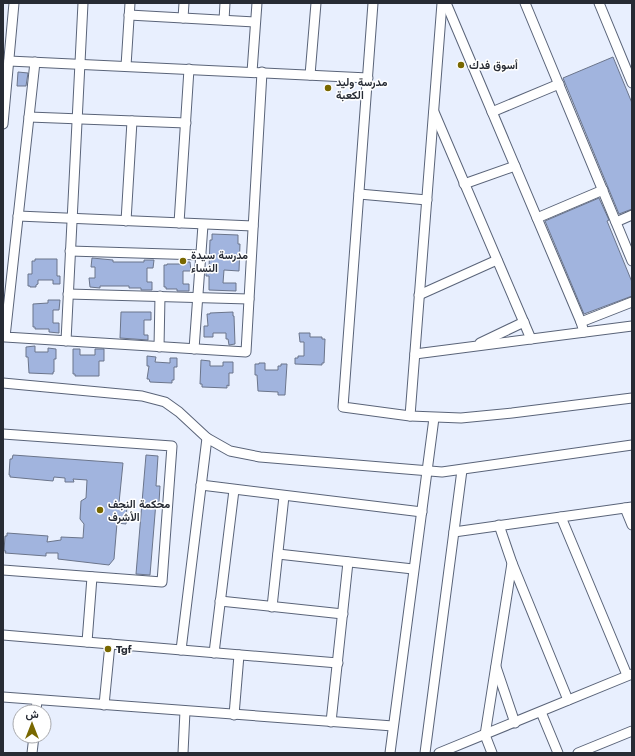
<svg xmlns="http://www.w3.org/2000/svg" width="635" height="756" font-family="Jost,Vazirmatn,sans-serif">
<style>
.building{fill:#a1b4de;stroke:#6b758b}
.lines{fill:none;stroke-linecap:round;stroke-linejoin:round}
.minor-casing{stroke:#5a6479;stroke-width:11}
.minor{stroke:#fff;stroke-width:9}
.poi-dot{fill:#796800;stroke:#fff;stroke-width:1.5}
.labels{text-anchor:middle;stroke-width:3;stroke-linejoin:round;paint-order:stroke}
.poi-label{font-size:11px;font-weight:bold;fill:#272b34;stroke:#fff;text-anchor:start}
</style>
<rect width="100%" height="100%" fill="#e8effe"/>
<g class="building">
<polygon points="613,57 632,103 632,209 619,214 563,78"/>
<polygon points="18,72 28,73 26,86 17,86"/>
<polygon points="599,198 609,220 607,221 632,282 632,296 584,314 545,221"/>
<polygon points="212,234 238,235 238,244 240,244 239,271 224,270 223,283 236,283 236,291 209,290 209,276 206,276 206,268 209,268 210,240 212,240"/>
<polygon points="92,258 113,260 113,262 144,262 144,260 154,260 153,268 147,268 147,282 152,282 152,290 141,290 141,288 129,288 129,286 100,286 100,288 90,287 89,278 95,278 95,267 91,267"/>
<polygon points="35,259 57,259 57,276 60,276 60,284 53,284 53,280 38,280 38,284 36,285 36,287 30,287 30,286 28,286 28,274 32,274 32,261 35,261"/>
<polygon points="180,262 190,262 191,271 183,271 183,284 189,284 189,291 177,291 177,289 166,289 166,287 164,287 164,265 167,265 167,264 180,264"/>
<polygon points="48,300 60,300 59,310 53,310 53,323 59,323 59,333 49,332 49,329 35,329 35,327 33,327 33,304 48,303"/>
<polygon points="121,312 151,312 151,320 144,320 144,335 148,335 148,340 120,338"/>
<polygon points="233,312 233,316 234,316 235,344 229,345 228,339 226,339 226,333 213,333 213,337 204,337 204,326 208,326 207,314 210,314 210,313"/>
<polygon points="299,333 310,333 310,337 322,337 322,339 325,339 324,363 322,363 322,365 295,364 295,358 298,358 298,356 304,356 304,342 300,342"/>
<polygon points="35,346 35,352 48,352 48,348 56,349 56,359 54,359 54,372 53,372 53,374 29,373 28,357 26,357 26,347"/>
<polygon points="73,349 80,349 80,355 95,355 95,349 104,349 104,361 99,361 99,376 75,376 75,374 73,374"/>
<polygon points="147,356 156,357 155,362 170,363 170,358 177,358 177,367 174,367 174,380 172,380 172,383 150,382 149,379 147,379 149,366 147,366"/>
<polygon points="201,360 210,361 210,366 223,366 223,362 233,362 233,373 229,373 229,386 227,385 227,388 202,387 202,384 200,384"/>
<polygon points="259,363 265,363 265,370 278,370 278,366 281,366 281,364 287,364 285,395 278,395 278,392 258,391 257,375 255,375 255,364 259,364"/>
<polygon points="13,455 123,463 119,503 127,504 126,524 117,523 114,559 109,565 58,559 58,553 46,553 46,556 5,553 6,551 4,551 5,536 7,536 7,533 48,536 47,542 61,540 61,537 83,538 84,524 80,519 81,501 86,498 87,480 73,479 74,482 65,482 65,478 54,477 53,481 10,477 10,475 9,475 10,459 12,459"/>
<polygon points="146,455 158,456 156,486 160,486 159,502 156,502 150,575 136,574"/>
</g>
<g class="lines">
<g class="minor-casing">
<g id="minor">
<polyline points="373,3 343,407 410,416 461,418 512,413 632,398"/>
<polyline points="446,3 581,322 584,332"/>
<polyline points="525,3 632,261"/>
<polyline points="599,3 632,83"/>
<polyline points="129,15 255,22"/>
<polyline points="183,18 184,3"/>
<polyline points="224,20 225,3"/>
<polyline points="9,61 368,78"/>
<polyline points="35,62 5,337 246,352 262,72"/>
<polyline points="126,66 130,3"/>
<polyline points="252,72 257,3"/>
<polyline points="310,75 316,3"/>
<polyline points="434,112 531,339"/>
<polyline points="492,112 559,84"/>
<polyline points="29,117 186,123"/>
<polyline points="3,124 14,3"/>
<polyline points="464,184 515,166"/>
<polyline points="359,194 427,200"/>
<polyline points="18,216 253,226"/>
<polyline points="537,218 603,190"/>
<polyline points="126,221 132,121"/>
<polyline points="616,222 632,215"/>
<polyline points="179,223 189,69"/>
<polyline points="70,251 201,255"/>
<polyline points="68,294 249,299"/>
<polyline points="419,295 497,260"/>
<polyline points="581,322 632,302"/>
<polyline points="66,341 83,3"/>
<polyline points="480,343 524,322"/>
<polyline points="159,347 160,296"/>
<polyline points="194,349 203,225"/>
<polyline points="415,354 632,326"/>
<polyline points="3,383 142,396 165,402 179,412 207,438 230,451 260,457 442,472 632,445"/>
<polyline points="410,416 442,3"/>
<polyline points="3,434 172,446 162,582 3,570"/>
<polyline points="201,485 422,512"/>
<polyline points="625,508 632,525"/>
<polyline points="561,517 627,675"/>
<polyline points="454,532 632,507"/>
<polyline points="278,554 413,569"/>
<polyline points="512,563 568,700"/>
<polyline points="220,601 343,614"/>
<polyline points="272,607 284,496"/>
<polyline points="3,635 338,663"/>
<polyline points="87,642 92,577"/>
<polyline points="181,650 207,438"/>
<polyline points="214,653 234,490"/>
<polyline points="496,667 515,723"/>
<polyline points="3,697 393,726"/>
<polyline points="104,705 110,644"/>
<polyline points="36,712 37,700"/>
<polyline points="541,712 558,753"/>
<polyline points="234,715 239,655"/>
<polyline points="331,722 348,562"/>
<polyline points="32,753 34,736"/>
<polyline points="183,753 185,711"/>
<polyline points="390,753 434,418"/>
<polyline points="425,753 462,470"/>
<polyline points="439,753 632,674"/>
<polyline points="492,753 485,735 512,563 499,525"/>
<polyline points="578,753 632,731"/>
</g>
</g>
<use href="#minor" class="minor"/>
</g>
<g class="poi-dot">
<circle cx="461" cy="65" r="4"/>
<circle cx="328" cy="88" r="4"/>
<circle cx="183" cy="261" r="4"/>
<circle cx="100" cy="510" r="4"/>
<circle cx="108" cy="649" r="4"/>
</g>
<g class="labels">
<g class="poi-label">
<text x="469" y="69">أسوق فدك</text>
<text x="336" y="86">مدرسة وليد<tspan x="336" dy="13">الكعبة</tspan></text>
<text x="191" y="259">مدرسة سيدة<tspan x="191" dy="13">النساء</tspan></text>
<text x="108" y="508">محكمة النجف<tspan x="108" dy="13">الأشرف</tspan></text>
<text x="116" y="653">Tgf</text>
</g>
</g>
<rect width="635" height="756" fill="none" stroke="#272b34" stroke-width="8"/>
<g transform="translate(32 724)"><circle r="19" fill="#ffffff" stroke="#a9aaae"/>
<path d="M0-3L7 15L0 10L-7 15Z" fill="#796800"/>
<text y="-6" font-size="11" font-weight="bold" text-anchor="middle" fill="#272b34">ش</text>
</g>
</svg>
